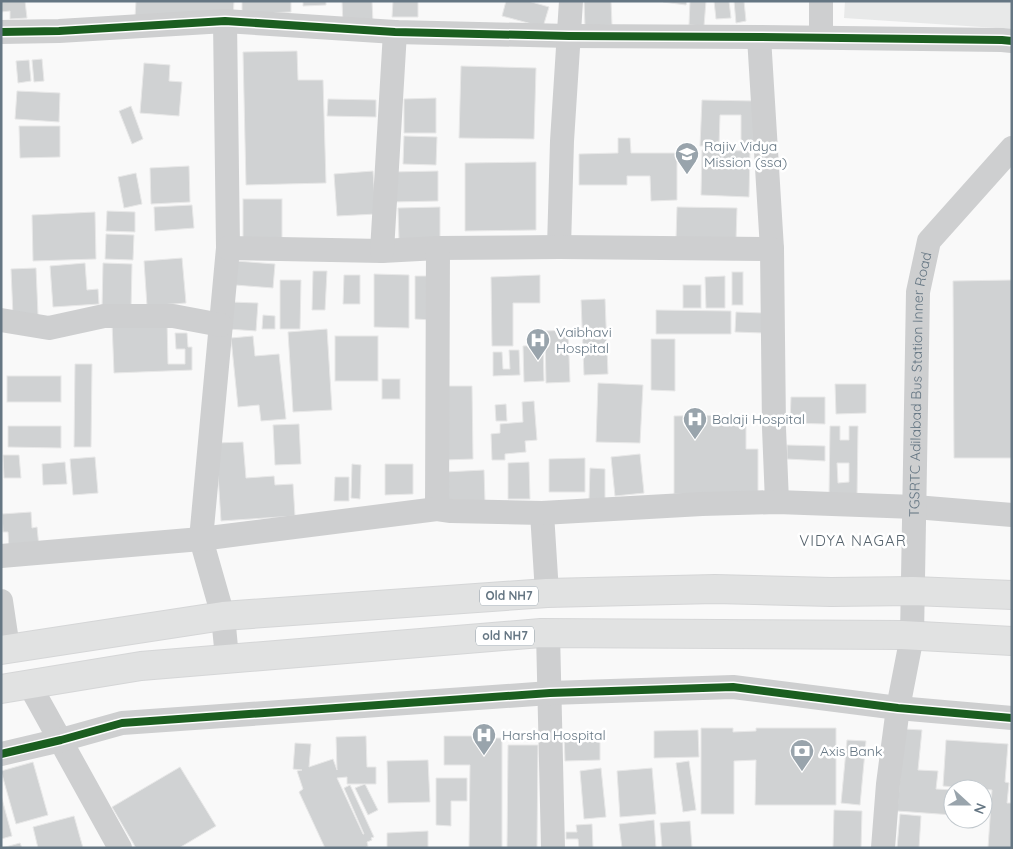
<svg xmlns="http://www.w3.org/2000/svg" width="1013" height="849" font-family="Quicksand,sans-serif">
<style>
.built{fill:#e8e9e9}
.building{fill:#d0d2d3;stroke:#e8e8e8;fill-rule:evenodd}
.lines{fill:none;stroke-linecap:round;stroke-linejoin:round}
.major-casing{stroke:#d5d6d7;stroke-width:30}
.minor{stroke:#cecfd0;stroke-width:24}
.major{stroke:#e1e2e2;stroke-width:28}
.cycleway-casing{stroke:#fff;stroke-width:11}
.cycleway{stroke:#1b5e20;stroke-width:8}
.labels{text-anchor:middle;stroke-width:5;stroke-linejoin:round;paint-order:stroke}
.shield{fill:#fff;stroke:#939fa8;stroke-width:1}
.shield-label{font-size:12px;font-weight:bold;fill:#657683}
.poi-label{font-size:14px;fill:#657683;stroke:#fff;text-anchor:start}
.street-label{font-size:14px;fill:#657683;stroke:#fff}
.neighbourhood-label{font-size:15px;letter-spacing:1px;fill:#57646e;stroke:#fff}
</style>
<rect width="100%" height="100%" fill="#f9f9f9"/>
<polygon class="built" points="845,1 1012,1 1012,29 844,18"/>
<g class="building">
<polygon points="1,1 25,1 27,18 10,19 10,11 1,12"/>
<polygon points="136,1 234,1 233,19 135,17"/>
<polygon points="242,1 291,1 291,12 242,14"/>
<polygon points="303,1 326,1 326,5 303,6"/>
<polygon points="342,1 372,1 373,23 343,24"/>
<polygon points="393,1 418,1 418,17 392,17"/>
<polygon points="506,1 528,1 549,7 543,27 502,16"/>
<polygon points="584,1 611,1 612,25 585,26"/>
<polygon points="663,1 687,1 686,5 663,2"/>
<polygon points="690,1 706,1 704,26 689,25"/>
<polygon points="714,1 729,1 731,18 716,19"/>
<polygon points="734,1 744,1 746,21 736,23"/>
<polygon points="297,51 298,80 323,80 326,183 246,185 243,52"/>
<polygon points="42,59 44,81 34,82 32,60"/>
<polygon points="29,60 31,81 18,83 16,61"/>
<polygon points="144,63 170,65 169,81 182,82 179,116 140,113"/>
<polygon points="461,66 536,68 534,139 459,138"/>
<polygon points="17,91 60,93 59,122 15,119"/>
<polygon points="436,98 436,133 404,133 404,99"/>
<polygon points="328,99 376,100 376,117 327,116"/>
<polygon points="702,100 756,101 755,146 741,146 741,115 720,115 719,146 700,146"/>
<polygon points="131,106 143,139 132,144 119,111"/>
<polygon points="19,126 60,126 60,157 20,158"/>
<polygon points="404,136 437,137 436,165 403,164"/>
<polygon points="618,138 630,138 631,153 677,153 677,200 651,201 650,176 627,176 627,185 579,185 579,154 618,153"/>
<polygon points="702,150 750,151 749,197 701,195"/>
<polygon points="536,162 536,230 465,231 465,163"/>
<polygon points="189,166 190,202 151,204 150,168"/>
<polygon points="373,171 376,214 337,216 334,174"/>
<polygon points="438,171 438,201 391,202 391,172"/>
<polygon points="136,173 142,204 124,208 118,177"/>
<rect x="243" y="199" width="39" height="39"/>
<polygon points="192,205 194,228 155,231 154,207"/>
<polygon points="440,207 440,239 399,239 398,208"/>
<polygon points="677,207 737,208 736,240 676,239"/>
<polygon points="107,211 135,212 135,232 106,231"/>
<polygon points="95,212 96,259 33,261 32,215"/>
<polygon points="106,234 134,235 133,260 105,259"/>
<polygon points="182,258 186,303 147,306 144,261"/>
<polygon points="236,261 275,264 273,288 235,285"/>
<polygon points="85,263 87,290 98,289 99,304 53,307 50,266"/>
<polygon points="103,263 132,264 131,310 102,309"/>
<polygon points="36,268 38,315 13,316 11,269"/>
<polygon points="313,271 327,271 325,310 312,310"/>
<rect x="732" y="272" width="11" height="33"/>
<polygon points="374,274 409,275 409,328 374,327"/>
<polygon points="344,275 360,275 360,304 343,304"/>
<polygon points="540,275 540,303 513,303 513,346 492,346 491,277"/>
<polygon points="415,276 433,276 433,320 415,319"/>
<polygon points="725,276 725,308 706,308 705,277"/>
<polygon points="280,280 301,280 300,329 280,329"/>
<polygon points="1012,280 1012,458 954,458 953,281"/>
<rect x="683" y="285" width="18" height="23"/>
<polygon points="605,299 608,374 584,375 581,300"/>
<polygon points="230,302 258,303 256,331 228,329"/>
<polygon points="656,310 731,311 731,334 656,334"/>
<polygon points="736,312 763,313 763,333 735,332"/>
<polygon points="263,315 275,316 275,329 262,329"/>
<polygon points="167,321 168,364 185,364 185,349 176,349 175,333 187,333 188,347 192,347 192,370 114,373 112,322"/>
<polygon points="327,329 332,410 293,412 288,332"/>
<polygon points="568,330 570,382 546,383 545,331"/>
<polygon points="253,336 255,356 279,354 286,419 261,421 259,405 238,407 231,338"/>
<rect x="335" y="336" width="43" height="45"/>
<polygon points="651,339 675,339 675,391 651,390"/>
<polygon points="543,345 544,381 524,382 523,346"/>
<polygon points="509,350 519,350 520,375 493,376 493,352 502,352 503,369 510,369"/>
<polygon points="75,364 92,364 91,447 74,447"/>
<rect x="7" y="376" width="54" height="26"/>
<rect x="382" y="379" width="18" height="20"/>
<polygon points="598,383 643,385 640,443 596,442"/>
<polygon points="835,384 866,384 866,413 836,414"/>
<polygon points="443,386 472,386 473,459 444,460"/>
<polygon points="791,397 825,397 825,424 790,423"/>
<polygon points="534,401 537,440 525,441 526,452 505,454 505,460 492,460 491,434 500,433 500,424 523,422 522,402"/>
<polygon points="506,404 507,421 496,421 495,405"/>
<polygon points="746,415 746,449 758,449 758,494 674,494 674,416"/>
<polygon points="299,424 301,464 275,465 273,425"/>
<polygon points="8,426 61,426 61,448 8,447"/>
<path d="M830 426H840V440H849V426H858L857 497H829ZM837 463H849V482L838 483Z"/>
<polygon points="243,442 246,478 274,476 275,485 293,484 295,516 221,521 216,443"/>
<polygon points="787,445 825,446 825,461 787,459"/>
<polygon points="640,454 644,493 615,496 611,457"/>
<polygon points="3,455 19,455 21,478 4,478"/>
<polygon points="95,457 98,493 73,495 70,459"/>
<polygon points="585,458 585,492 549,492 549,459"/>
<polygon points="65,462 67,484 43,485 42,464"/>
<polygon points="529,462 530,499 508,499 508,463"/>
<polygon points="352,464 361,465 360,499 351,498"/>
<polygon points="385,464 413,464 413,494 385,495"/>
<polygon points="590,468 605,469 605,500 589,500"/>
<polygon points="484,470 485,503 446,504 445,472"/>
<polygon points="335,477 349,477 349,501 334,501"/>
<polygon points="31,512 32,528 37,527 39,547 9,549 8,532 3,532 2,514"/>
<polygon points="701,728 733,728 733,732 756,731 756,728 836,728 836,805 755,805 756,760 734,761 734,814 701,814"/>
<polygon points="904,729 922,730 918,770 938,771 936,789 953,790 953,815 897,811"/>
<polygon points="698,730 699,757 654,758 654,731"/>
<polygon points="564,733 600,733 600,760 565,761"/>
<polygon points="366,736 367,767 376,767 376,784 347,784 347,777 337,778 363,834 364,834 344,788 350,785 374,837 371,838 372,840 367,842 368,846 365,848 325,848 299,792 303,789 297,771 302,770 293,769 295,743 311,744 309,767 333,759 337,770 336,737"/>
<polygon points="444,736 483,736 483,738 502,738 502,848 469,848 470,765 444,765"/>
<polygon points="847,740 866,741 860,805 841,803"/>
<polygon points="946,740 1008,744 1005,782 1009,783 1007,803 1012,803 1012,848 988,848 992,790 943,786"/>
<polygon points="508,745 538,745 537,848 507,848"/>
<polygon points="428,760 430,802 388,803 387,761"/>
<polygon points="689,761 696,810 683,812 676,763"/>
<polygon points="33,762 48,815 16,824 1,771"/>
<polygon points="180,767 216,826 179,848 136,848 112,807"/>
<polygon points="601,768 606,817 584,819 580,771"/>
<polygon points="652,768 656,814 620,817 617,771"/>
<polygon points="436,778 467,778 467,801 451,801 451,826 436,825"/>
<polygon points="365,784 378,810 368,815 355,788"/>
<polygon points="1,795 12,836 1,839"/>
<polygon points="834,810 862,811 861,848 833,848"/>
<polygon points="900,814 921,816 919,848 897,848"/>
<polygon points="74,816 83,848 38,848 33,827"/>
<polygon points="654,820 656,848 622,848 619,824"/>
<polygon points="690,821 692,848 662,848 660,823"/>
<polygon points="592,824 593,848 579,848 578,839 566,839 566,832 577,832 576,825"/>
<polygon points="428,831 428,848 387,848 387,833"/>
<polygon points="20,843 22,848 2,848"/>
</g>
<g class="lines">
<g class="major-casing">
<g id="major">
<polyline points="1,650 223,616 547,593 715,589 831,592 913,591 1012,595"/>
<polyline points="1,689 141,666 541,633 902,635 1012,641"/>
</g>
</g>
<g class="minor">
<polyline points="225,21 228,248 201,539 223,616 227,658"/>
<polyline points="1,32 59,31 225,21 395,32 569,36 759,37 1002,40 1012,41"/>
<polyline points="759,37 772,249 774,428 777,502"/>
<polyline points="821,37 821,1"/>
<polyline points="559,247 562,141 571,1"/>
<polyline points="228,248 382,251 438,248 559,247 772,249"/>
<polyline points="382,251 395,32"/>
<polyline points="1,320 49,328 104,316 173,316 221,325"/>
<polyline points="437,509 438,248"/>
<polyline points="542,513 547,593"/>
<polyline points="1,556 201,539 437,509 451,511 542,513 702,504 777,502 915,507 1012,515"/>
<polyline points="1,601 8,648"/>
<polyline points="548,633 553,848"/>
<polyline points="29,684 120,848"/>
<polyline points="1,754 61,740 122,723 550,693 733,687 898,708 1012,718"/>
<path id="s1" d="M883 848 888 784 898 708 912 636 918 292 929 241 1012 148"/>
</g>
<use href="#major" class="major"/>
<g class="cycleway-casing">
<g id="cycleway">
<polyline points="1,32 59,31 225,21 395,32 569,36 759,37 1002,40 1012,41"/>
<polyline points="1,754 61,740 122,723 550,693 733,687 898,708 1012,718"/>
</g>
</g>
<use href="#cycleway" class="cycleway"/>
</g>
<defs>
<g id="school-pin" transform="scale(1.25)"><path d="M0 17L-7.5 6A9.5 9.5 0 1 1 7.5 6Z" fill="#99a4ac" stroke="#fff"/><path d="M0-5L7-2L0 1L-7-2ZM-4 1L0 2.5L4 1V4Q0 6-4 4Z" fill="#fff"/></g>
<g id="hospital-pin" transform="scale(1.25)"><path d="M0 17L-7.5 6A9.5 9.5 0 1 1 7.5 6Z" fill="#99a4ac" stroke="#fff"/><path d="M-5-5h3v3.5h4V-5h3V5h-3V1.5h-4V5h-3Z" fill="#fff"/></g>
<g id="bank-pin" transform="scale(1.25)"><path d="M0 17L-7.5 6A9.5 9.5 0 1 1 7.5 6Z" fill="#99a4ac" stroke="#fff"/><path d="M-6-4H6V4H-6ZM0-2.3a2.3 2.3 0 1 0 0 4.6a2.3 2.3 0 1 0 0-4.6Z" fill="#fff"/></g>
</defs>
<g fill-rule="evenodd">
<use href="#school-pin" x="687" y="154"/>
<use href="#hospital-pin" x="538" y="340"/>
<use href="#hospital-pin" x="695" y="419"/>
<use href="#hospital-pin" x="484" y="735"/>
<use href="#bank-pin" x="802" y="751"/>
</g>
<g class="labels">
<g class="shield">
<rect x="480" y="586.5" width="58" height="19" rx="4"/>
<rect x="476" y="626.5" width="58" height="19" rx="4"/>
</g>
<g class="shield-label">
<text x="509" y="600">Old NH7</text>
<text x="505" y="640">old NH7</text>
</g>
<g class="poi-label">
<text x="704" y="151">Rajiv Vidya<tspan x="704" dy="16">Mission (ssa)</tspan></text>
<text x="556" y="337">Vaibhavi<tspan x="556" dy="16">Hospital</tspan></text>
<text x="712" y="424">Balaji Hospital</text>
<text x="502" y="740">Harsha Hospital</text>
<text x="820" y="756">Axis Bank</text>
</g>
<g class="street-label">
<text dy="5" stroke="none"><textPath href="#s1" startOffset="466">TGSRTC Adilabad Bus Station Inner Road</textPath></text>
</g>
<g class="neighbourhood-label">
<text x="853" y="546">VIDYA NAGAR</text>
</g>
</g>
<rect width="1013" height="849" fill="none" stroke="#657683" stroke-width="5"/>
<g transform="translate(968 804) rotate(111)"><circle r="24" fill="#ffffff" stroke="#c1c8cd"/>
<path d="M0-4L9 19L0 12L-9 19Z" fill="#99a4ac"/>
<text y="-8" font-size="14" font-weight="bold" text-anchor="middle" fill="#657683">N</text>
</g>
</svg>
